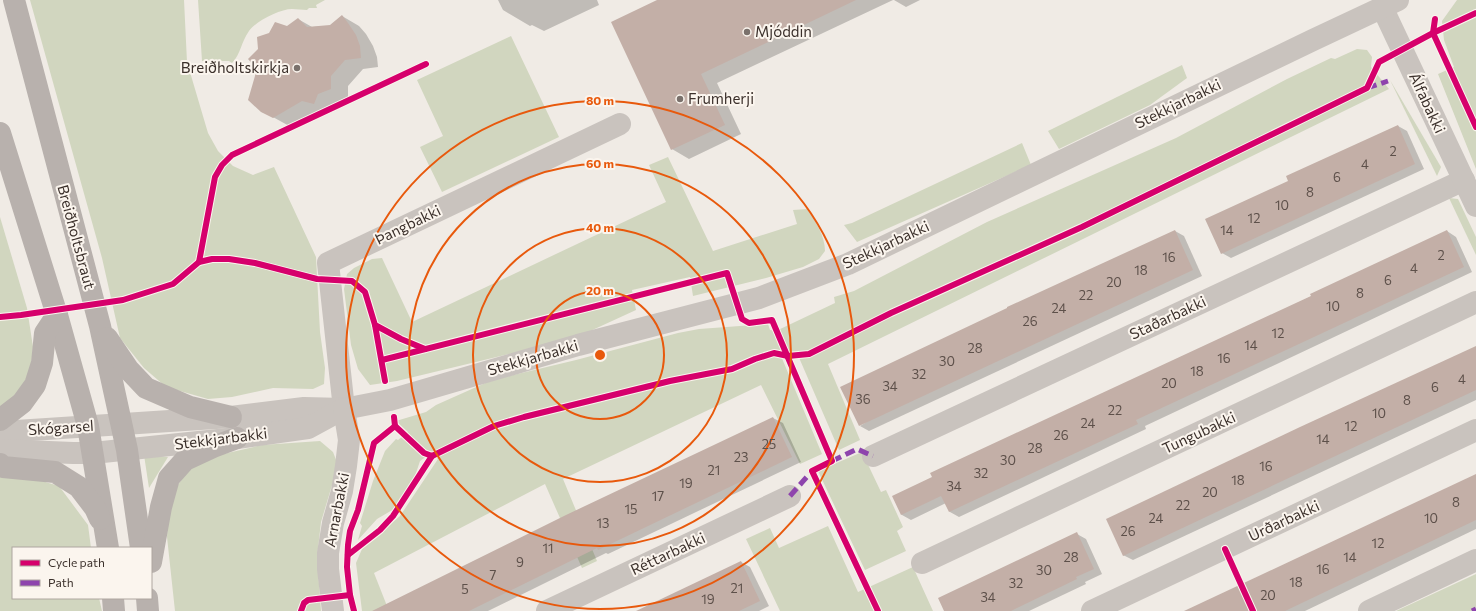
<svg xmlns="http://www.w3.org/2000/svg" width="1476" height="611" font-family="Commissioner,sans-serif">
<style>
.green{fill:#d1d6bf}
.shadow{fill:#0003}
.building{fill:#c3afa7}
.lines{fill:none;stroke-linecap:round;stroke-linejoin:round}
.minor{stroke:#c9c3be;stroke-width:22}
.tertiary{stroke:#c9c3be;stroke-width:22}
.primary{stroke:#b8b1ad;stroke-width:22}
.quiet{stroke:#8e44ad;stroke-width:5;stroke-dasharray:10 5;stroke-linecap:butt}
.cycleway-casing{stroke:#fbf5ee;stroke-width:8}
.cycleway{stroke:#d6006c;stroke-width:6}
.ring{fill:none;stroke:#e8590c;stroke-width:2}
.poi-dot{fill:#7a716c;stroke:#fbf5ee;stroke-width:1.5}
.labels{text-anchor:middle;stroke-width:4;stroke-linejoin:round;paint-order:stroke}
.number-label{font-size:13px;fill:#5d504a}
.poi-label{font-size:15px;fill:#3b302b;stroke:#fbf5ee;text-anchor:start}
.street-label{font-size:15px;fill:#3b302b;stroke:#fbf5ee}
.centre{fill:#e8590c;stroke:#fbf5ee;stroke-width:2}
.ring-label{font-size:12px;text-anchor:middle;font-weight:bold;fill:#e8590c;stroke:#fbf5ee;stroke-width:4;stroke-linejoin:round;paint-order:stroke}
</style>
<rect width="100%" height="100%" fill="#f0ebe5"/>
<g class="green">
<polygon points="30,0 184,0 187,62 208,133 218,151 233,166 253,175 274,167 316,257 320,332 325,368 324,384 313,389 273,388 232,397 208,399 166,387 144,368 120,338 102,258"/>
<path d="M198 0H325L316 5 317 8H309L307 10C302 10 297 9 292 9 280 9 256 21 249 31 241 42 241 54 232 63L229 61H202Z"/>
<polygon points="1457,0 1476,0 1476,169 1438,74 1454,67 1444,40 1442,21"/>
<polygon points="511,36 559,137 442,192 420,147 443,136 417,80"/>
<polygon points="1357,49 1367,50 1372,57 1371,67 1389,89 828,364 860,440 839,450 797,353 781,356 822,454 800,464 761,385 563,479 597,561 582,568 545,484 374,573 389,611 362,611 356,563 362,549 400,516 438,459 431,453 420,461 411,488 394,509 377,519 358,540 362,526 360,523 373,481 385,451 396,439 398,440 408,432 396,421 426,412 436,405 492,380 576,360 678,333 699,329 768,324 770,330 776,331 835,303 834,297 854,291 987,222 1176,138 1287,79 1331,58 1335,59"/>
<polygon points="1182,65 1187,78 1150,105 1059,149 1048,131"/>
<polygon points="1390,80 1441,167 1437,176"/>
<polygon points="1022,143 1031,165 857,242 844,225 852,223"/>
<path d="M668 157 713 251 797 224 793 210 807 209C816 222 825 236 825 251L819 259 803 267 766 278 693 296 690 277 632 290 636 310 575 338 397 381 370 385 358 369 351 345 344 289 347 274 354 268 372 259 382 258 412 322 666 202 649 165Z"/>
<polygon points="1449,198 1458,199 1476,237 1476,255"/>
<polygon points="0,217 27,308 33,347 31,367 20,393 0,413"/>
<polygon points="320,441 333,452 338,465 321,522 317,557 321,611 175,611 167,537 169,497 191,467 210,457 262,445"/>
<polygon points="862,452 881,492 886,490 903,527 897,531 906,551 865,570 818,471"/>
<polygon points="144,455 168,457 149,488"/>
<polygon points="0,475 28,477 59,486 88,525 91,548 13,548 13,598 99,598 102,611 0,611"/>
<polygon points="828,526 858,592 913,567 933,611 780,611 746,539 770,528 779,548"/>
<polygon points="1476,574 1476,611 1396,611"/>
</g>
<g class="shadow">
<polygon points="498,0 597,0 599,5 544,31 532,25 530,26 503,10"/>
<polygon points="660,0 893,0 717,83 741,134 689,159 672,149"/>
<polygon points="894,0 920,0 906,7"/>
<polygon points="342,16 359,26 366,34 373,46 377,57 378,67 363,69 348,86 348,99 336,103 331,113 320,110 291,127 262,111 287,27 298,19 312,27 330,26"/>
<polygon points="1398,126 1407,131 1424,169 1231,258 1222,253 1289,181"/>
<polygon points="1175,231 1184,236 1202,276 869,431 860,426"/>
<polygon points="1447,231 1456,237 1472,272 1145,426 1146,429 959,517 950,512 946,503 911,520 902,515 894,497"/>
<polygon points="1476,347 1476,400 1133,560 1123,555"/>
<polygon points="773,418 783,423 801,462 608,554 606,553 488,611 391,611"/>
<polygon points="1476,475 1476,529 1305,611 1186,611"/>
<polygon points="1077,534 1086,539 1102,574 1085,582 1086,584 1029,611 945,611"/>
<polygon points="741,562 750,567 769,606 759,611 638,611"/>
</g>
<g class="building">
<polygon points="657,0 856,0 701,74 725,125 671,150 611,22"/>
<polygon points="342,15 348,23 356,35 360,46 361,58 345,60 331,76 331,89 318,94 314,104 302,101 273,118 261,112 248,100 257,69 248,59 258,49 257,37 269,33 275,22 287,26 298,18 307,27 330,25"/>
<polygon points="1398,125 1415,164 1221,254 1205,219 1288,181 1286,176"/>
<polygon points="1175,230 1193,270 859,426 840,387 1007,308 1007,307"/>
<polygon points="1447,230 1464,267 1136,420 1138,424 949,512 941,496 901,515 892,496 932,477 930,473 1311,296 1310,294"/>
<polygon points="1476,346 1476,390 1123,556 1106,519 1300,427"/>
<polygon points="773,417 792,457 598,550 597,548 469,611 372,611 566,515"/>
<polygon points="1476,474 1476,520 1285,611 1184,611"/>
<polygon points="1077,532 1094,569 1076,577 1077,579 1011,611 944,611 938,598"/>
<polygon points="741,561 760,601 739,611 636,611"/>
</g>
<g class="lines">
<g class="minor">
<polyline points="344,409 328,263 620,124"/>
<polyline points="873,456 1464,180"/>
<polyline points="922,563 1476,302"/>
<polyline points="547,611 790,496"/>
<polyline points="1092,611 1476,430"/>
<polyline points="1369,611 1476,560"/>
</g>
<g class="tertiary">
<polyline points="1382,7 1476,206"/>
<polyline points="0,432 231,417 304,408 344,409 390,400 578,345 759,298 848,264 1313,40 1398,0"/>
<polyline points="0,450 73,453 93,453 237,438 308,428 343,409"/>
<polyline points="333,611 328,569 328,553 333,523 342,491 346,466 349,440 344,409"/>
</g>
<g class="primary">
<polyline points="14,0 100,326 127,450 141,548"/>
<polyline points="0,133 57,315 88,426 108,548"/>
<polyline points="107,338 128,369 146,388 190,407 231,417"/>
<polyline points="0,420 22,403 35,385 42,363 45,333 57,315"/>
<polyline points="0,464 3,467 55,472 79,487 95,508 100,519"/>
<polyline points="151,562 161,507 169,478 185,460 213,447 237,438"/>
<polyline points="113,598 114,611"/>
<polyline points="147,598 148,611"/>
</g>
<g class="quiet">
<polyline points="1367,88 1388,81"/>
<polyline points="832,461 857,449 873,456"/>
<polyline points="790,496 812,471"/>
<polyline points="1472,611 1476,609"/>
</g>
<g class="cycleway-casing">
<g id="cycleway">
<polyline points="1435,19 1433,33 1476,127"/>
<polyline points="199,262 215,177 222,165 232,155 426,64"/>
<polyline points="0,317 21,315 123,300 173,284 199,262 212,259 229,259 255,263 317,279 352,281 365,292 375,325 401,339 425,349"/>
<polyline points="375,325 385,381"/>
<polyline points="382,360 727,273 742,319 749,323 772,320 832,461 812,471 878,611"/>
<polyline points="394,417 395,426 424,453 432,456 494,426 524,417 670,381 732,369 755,359 774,353 788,356 809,354 891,313 1082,227 1367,88 1379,62 1433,33 1476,13"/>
<polyline points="1225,549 1253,611"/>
<polyline points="348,555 380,530 393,516 432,456"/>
<polyline points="301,611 304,603 308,600 350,595"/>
<polyline points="354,611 350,595 347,567 348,545 350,531 358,510 374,443 395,426"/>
</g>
</g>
<use href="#cycleway" class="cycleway"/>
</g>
<g class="ring">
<circle cx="600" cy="355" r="64"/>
<circle cx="600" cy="355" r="127"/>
<circle cx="600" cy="355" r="191"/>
<circle cx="600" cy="355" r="254"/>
</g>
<g class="poi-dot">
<circle cx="747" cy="32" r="4"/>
<circle cx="297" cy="68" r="4"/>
<circle cx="680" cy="99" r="4"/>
</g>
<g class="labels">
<g class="number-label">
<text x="1393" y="156">2</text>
<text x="1365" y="169">4</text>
<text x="1337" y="182">6</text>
<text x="1310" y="197">8</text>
<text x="1282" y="210">10</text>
<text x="1254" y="223">12</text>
<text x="1227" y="235">14</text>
<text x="1441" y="260">2</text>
<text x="1169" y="262">16</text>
<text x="1414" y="273">4</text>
<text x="1141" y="275">18</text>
<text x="1388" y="285">6</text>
<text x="1114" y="287">20</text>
<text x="1360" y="298">8</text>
<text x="1086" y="300">22</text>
<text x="1333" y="311">10</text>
<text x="1059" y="313">24</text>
<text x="1030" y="326">26</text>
<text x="1278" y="338">12</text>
<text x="1251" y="350">14</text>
<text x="975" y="353">28</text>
<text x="1224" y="363">16</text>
<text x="947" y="366">30</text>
<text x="1197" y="376">18</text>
<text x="919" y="379">32</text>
<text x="1462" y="384">4</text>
<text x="1169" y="388">20</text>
<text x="890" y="391">34</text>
<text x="1435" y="392">6</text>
<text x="863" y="404">36</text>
<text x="1407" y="405">8</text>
<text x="1115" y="415">22</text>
<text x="1379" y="418">10</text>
<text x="1088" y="428">24</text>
<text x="1351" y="431">12</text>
<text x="1061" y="440">26</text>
<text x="1323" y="444">14</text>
<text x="769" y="449">25</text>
<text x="1035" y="453">28</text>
<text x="741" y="462">23</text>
<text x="1008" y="465">30</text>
<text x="1266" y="471">16</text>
<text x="714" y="475">21</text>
<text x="981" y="478">32</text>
<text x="1238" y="485">18</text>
<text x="686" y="488">19</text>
<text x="954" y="491">34</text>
<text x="1210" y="497">20</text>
<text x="658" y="501">17</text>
<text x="1456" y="507">8</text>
<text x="1183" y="510">22</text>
<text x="631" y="514">15</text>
<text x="1156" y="523">24</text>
<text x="1431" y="523">10</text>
<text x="603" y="528">13</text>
<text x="1128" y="536">26</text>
<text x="1378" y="548">12</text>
<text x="548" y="553">11</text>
<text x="1071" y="562">28</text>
<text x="1350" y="562">14</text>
<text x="520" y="567">9</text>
<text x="1323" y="574">16</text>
<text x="1044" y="575">30</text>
<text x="493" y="580">7</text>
<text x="1296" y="587">18</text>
<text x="1016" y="588">32</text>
<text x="737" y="593">21</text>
<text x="465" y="594">5</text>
<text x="1268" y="600">20</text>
<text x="988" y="602">34</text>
<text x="708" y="604">19</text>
</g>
<g class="poi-label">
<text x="755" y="37">Mjóddin</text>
<text x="289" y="73" text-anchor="end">Breiðholtskirkja</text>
<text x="688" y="104">Frumherji</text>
</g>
<g class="street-label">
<text transform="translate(1427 103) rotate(65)" y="5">Álfabakki</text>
<text transform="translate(1178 104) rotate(-26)" y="5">Stekkjarbakki</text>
<text transform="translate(408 225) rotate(-26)" y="5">Þangbakki</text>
<text transform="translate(76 237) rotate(75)" y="5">Breiðholtsbraut</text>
<text transform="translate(886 245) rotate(-25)" y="5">Stekkjarbakki</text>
<text transform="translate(1168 318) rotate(-25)" y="5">Staðarbakki</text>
<text transform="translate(533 358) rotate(-16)" y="5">Stekkjarbakki</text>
<text transform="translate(61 428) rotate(-4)" y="5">Skógarsel</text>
<text transform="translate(1199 433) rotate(-25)" y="5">Tungubakki</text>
<text transform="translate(221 439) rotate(-7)" y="5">Stekkjarbakki</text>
<text transform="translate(337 510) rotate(-79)" y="5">Arnarbakki</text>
<text transform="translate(1284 521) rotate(-25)" y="5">Urðarbakki</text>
<text transform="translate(668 554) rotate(-25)" y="5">Réttarbakki</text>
</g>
</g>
<circle cx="600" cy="355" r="6" class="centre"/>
<g class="ring-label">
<text x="600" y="105">80 m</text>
<text x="600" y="168">60 m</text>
<text x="600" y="232">40 m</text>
<text x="600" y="295">20 m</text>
</g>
<rect x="12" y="547" width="140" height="52" fill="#fbf5ee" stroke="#aea6a0"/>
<rect x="20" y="560" width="20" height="6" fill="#d6006c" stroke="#aea6a0"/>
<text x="48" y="567" font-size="12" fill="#3b302b">Cycle path</text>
<rect x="20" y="580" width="20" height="6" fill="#8e44ad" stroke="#aea6a0"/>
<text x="48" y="587" font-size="12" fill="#3b302b">Path</text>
</svg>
